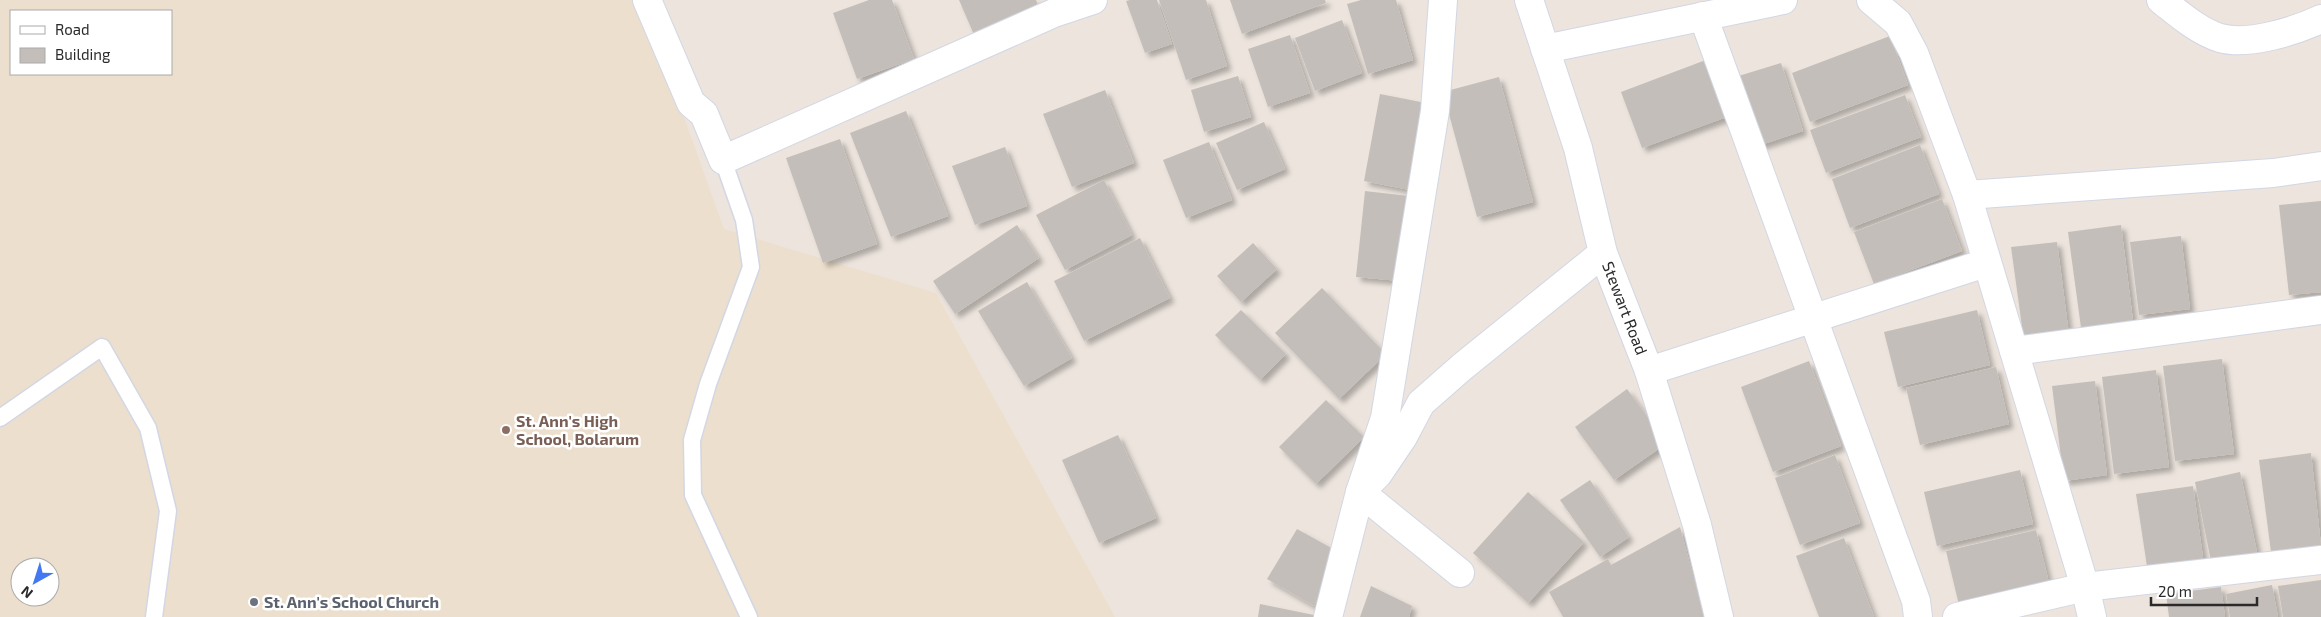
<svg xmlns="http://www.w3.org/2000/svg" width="2321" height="617" font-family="'Exo 2',sans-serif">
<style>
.education{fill:#eddfcd;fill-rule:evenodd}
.building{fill:#c4beba;filter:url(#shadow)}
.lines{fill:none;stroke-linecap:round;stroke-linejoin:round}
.lane-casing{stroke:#d2d7e3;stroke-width:19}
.street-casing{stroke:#d2d7e3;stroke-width:30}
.secondary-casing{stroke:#d2d7e3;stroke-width:30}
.lane{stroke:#fff;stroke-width:16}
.street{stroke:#fff;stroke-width:28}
.secondary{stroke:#fff;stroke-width:28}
.education-dot{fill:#8d6e63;stroke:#fff;stroke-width:2}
.worship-dot{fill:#6b7280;stroke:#fff;stroke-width:2}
.labels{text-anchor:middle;stroke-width:5;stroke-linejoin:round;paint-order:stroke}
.street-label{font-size:16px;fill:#2a2a2a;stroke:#fff}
.education-label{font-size:16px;font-weight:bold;fill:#785e54;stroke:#fff;text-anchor:start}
.worship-label{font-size:16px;font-weight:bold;fill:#5b616d;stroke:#fff;text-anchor:start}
</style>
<defs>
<filter id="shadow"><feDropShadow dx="4.5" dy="4.5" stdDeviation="2.5" flood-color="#0004"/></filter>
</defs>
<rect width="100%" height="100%" fill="#ece4dd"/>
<path class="education" d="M0 0H642L724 229 936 293 1115 617H0ZM11 11H171V74H11ZM20 567H50V597H20Z"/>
<g class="building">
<polygon points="869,0 892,0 914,59 857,79 833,13"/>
<polygon points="959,0 1036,0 1040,10 975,37"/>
<polygon points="1130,0 1157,0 1172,44 1145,53 1126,1"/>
<polygon points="1159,0 1206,0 1227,66 1186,80"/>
<polygon points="1230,0 1325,0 1326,3 1242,34"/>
<polygon points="1361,0 1396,0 1413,60 1368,74 1347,4"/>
<polygon points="1342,20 1362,73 1315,91 1295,38"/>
<polygon points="1290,35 1310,93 1268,107 1248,49"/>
<polygon points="1890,36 1908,85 1810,122 1792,73"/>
<polygon points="1711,58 1732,115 1642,148 1621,92"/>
<polygon points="1781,63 1803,131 1754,147 1732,78"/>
<polygon points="1238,76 1251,117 1204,132 1191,90"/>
<polygon points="1499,77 1533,202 1477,217 1443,92"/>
<polygon points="1105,90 1134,163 1072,187 1043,114"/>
<polygon points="1380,94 1426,103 1410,190 1364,181"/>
<polygon points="1905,95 1921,137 1826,173 1810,130"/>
<polygon points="906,111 948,216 891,237 850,133"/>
<polygon points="1264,122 1285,169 1237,190 1216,143"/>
<polygon points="840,139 877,244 823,263 786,158"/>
<polygon points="1209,142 1232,200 1186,218 1163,160"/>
<polygon points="1920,145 1939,194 1850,228 1832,179"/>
<polygon points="1005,147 1027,206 975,225 952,166"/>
<polygon points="1104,180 1132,235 1065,270 1036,215"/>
<polygon points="1365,191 1409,196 1400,281 1356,277"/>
<polygon points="1942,199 1962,251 1874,284 1854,232"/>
<polygon points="2321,201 2321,292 2289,295 2279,205"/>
<polygon points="1017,225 1039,258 955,314 933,281"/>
<polygon points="2121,225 2134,329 2082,335 2068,232"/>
<polygon points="2181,236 2190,309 2139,315 2130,242"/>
<polygon points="1140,238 1170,298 1084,341 1054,281"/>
<polygon points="2057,242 2069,335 2024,341 2011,247"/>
<polygon points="1253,243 1277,269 1241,302 1217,276"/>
<polygon points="1027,282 1072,358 1024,386 978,311"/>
<polygon points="1322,288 1386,354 1339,399 1275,333"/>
<polygon points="1241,310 1286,354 1260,380 1215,335"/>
<polygon points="1977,310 1990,365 1898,387 1884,332"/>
<polygon points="2222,359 2234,454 2175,461 2163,366"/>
<polygon points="1809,361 1841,446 1773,472 1741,387"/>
<polygon points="1996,367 2009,424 1920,445 1906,388"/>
<polygon points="2156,370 2169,467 2114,474 2102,377"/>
<polygon points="2095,381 2107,475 2064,481 2052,386"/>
<polygon points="1627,389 1667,443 1614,480 1575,427"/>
<polygon points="1326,400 1364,437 1316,484 1279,447"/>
<polygon points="1118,435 1156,518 1099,543 1062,460"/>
<polygon points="2311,453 2321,546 2271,552 2259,460"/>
<polygon points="1835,455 1860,523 1800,545 1775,478"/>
<polygon points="2020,470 2033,524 1937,546 1924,492"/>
<polygon points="2240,472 2257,552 2211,561 2195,482"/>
<polygon points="1590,480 1629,537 1600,557 1560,500"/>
<polygon points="2193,486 2204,565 2148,573 2136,494"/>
<polygon points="1528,492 1584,542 1528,603 1473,553"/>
<polygon points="1680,527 1704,617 1563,617 1549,592 1608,559 1611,565"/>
<polygon points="1297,529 1335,550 1332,569 1314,606 1267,579"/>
<polygon points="2036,530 2049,583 1959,605 1946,551"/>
<polygon points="1844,538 1874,617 1819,617 1796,556"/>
<polygon points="2321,580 2321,617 2283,617 2278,586"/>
<polygon points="2272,585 2278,617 2230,617 2226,594"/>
<polygon points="1371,586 1412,606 1409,617 1360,617"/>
<polygon points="2221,587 2225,617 2169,617 2166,594"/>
<polygon points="1260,604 1314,615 1314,617 1258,617"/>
</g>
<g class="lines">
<g class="lane-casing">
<g id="lane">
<polyline points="723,160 744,220 751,267 708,384 692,440 693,495 749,617"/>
<polyline points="0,418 102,347 148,428 168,511 154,617"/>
</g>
</g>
<g class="street-casing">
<g id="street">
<polyline points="647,0 691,103 704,114 723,160 1054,13 1093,0"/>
<polyline points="1871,0 1898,23 1914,53 1967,195 2273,173 2321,166"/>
<path d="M2161 0C2179 14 2198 31 2220 38 2248 46 2295 31 2321 19"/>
<polyline points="1703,16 1916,601 1918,617"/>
<polyline points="1545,49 1783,0"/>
<polyline points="1967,195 2014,351"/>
<polyline points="1649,371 1986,263"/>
<polyline points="1460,573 1360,492 1378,474 1403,437 1421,403 1462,367 1603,253"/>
<polyline points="1328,617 1360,492 1385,418 1435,111 1443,0"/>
<polyline points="1957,617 2085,587 2321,560"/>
<polyline points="2092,617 2085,587 2014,351 2321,310"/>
</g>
</g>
<g class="secondary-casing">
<polyline id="secondary" points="1529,0 1578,148 1603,253 1649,371 1697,525 1719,617"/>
</g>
<use href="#lane" class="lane"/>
<use href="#street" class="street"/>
<use href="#secondary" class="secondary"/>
</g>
<circle class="education-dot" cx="506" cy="430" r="5"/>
<circle class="worship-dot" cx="254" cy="602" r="5"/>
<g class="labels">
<g class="street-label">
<text transform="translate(1625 308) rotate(69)" y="6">Stewart Road</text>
</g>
<g class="education-label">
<text x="516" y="427">St. Ann's High<tspan x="516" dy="18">School, Bolarum</tspan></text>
</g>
<g class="worship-label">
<text x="264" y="608">St. Ann's School Church</text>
</g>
</g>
<rect x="10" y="10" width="162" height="65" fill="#ffffff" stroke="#aaaaaa"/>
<rect x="20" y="26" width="25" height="8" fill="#ffffff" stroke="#aaaaaa"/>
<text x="55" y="35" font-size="15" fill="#2a2a2a">Road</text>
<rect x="20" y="48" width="25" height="15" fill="#c4beba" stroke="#aaaaaa"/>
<text x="55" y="60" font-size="15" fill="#2a2a2a">Building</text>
<g transform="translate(35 582) rotate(219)"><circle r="24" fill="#ffffff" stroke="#aaaaaa"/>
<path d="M0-4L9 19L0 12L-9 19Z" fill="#4378f2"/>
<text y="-8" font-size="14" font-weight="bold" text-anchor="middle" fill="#2a2a2a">N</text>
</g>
<path d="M2151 597v8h106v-8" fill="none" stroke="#2a2a2a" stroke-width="2.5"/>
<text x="2158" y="597" font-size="15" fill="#2a2a2a" stroke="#ffffff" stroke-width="4" paint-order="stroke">20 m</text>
</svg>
